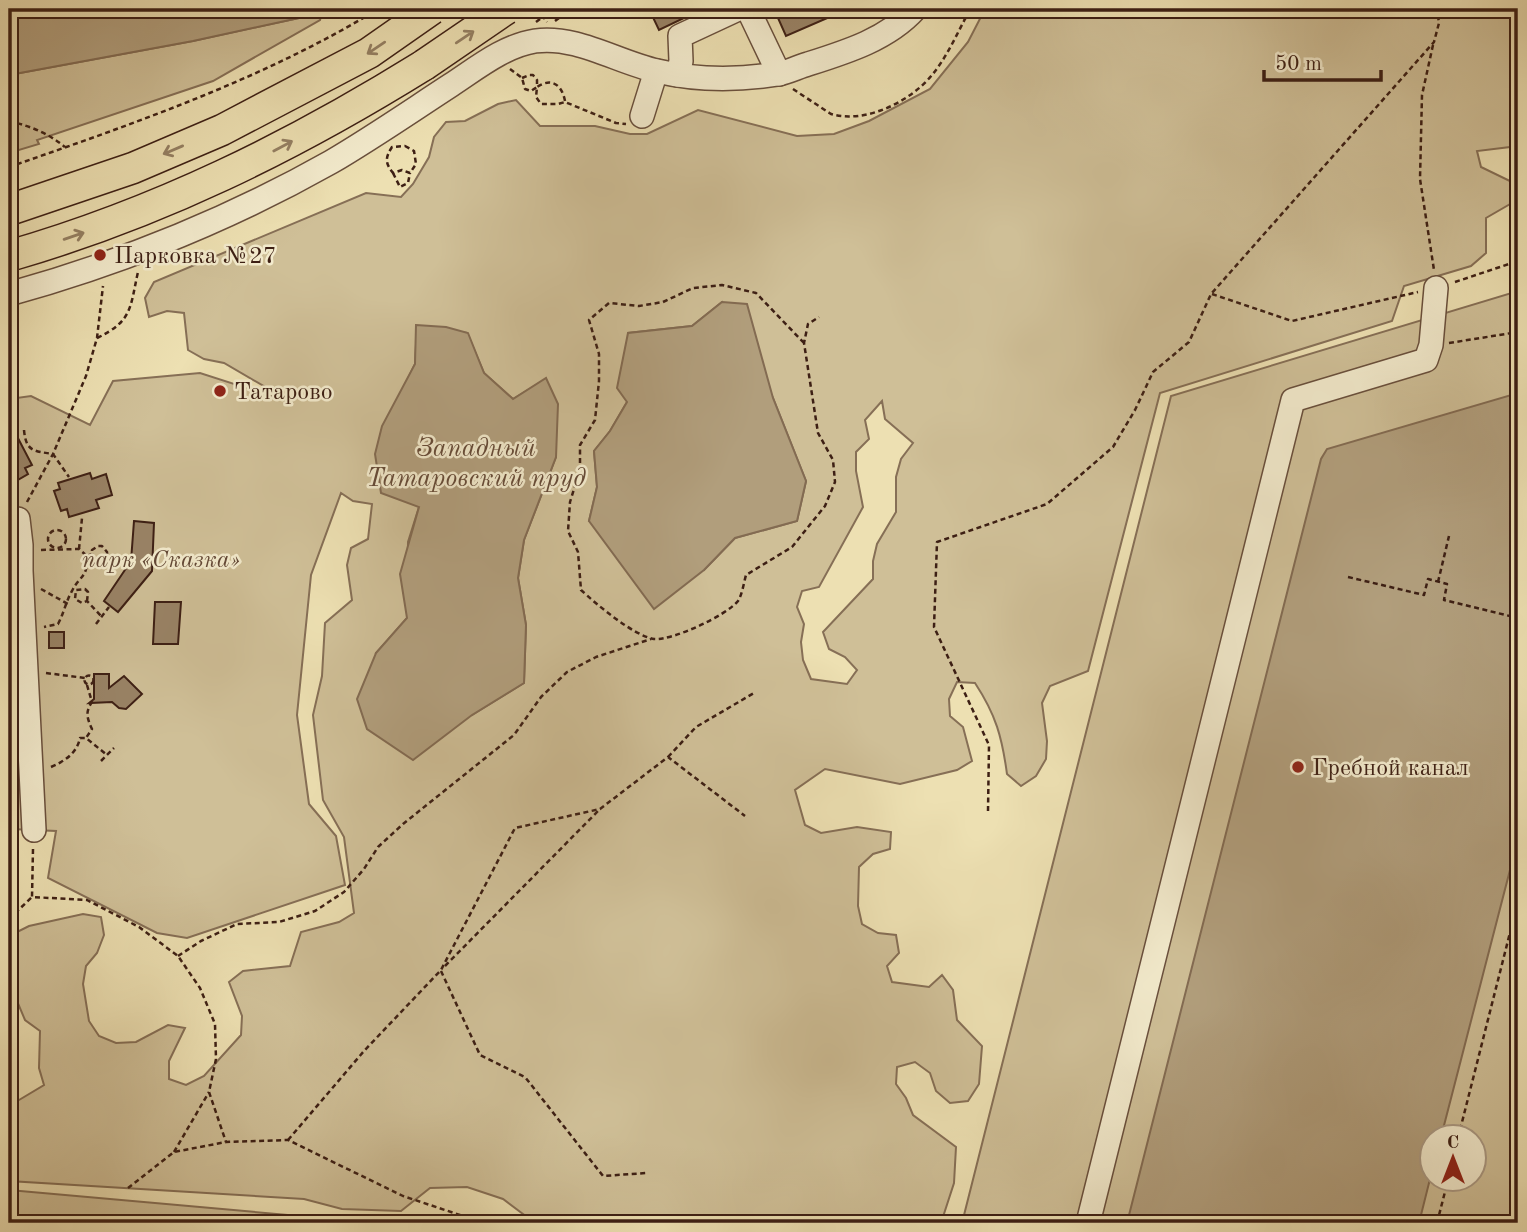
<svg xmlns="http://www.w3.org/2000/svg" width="1527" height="1232" font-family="'Old Standard TT',serif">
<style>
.green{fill:#cfbf97;stroke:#866f56;stroke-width:2;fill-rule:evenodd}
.water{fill:#b19e7c;stroke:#836b52;stroke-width:2}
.building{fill:#998366;stroke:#3d1f14;stroke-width:2}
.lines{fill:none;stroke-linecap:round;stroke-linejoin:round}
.minor-casing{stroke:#694f3c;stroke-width:26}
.major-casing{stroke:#3d1f14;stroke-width:33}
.path{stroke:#3d1f14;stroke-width:2.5;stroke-dasharray:5 3.5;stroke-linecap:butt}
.minor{stroke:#f3ebcd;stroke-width:23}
.major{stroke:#ede0b2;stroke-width:30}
.major-bridge-casing{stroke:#3d1f14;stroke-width:33;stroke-linecap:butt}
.major-bridge{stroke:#ede0b2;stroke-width:30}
.oneway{stroke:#958063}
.poi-dot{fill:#8f2418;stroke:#f3ebcd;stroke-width:2.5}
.labels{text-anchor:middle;stroke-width:5;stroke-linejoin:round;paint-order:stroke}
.poi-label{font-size:24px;fill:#3d1f14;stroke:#f3ebcd;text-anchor:start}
.park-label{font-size:24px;font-style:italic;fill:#624735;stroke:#f3ebcd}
.water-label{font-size:26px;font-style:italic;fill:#664b38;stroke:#f3ebcd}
</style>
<rect width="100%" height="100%" fill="#ede0b2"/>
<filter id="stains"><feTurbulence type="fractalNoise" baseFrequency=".00286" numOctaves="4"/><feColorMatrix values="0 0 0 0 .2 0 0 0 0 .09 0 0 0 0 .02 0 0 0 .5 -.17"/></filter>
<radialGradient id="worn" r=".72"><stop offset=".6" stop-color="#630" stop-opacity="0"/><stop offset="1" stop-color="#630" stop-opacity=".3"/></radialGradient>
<g class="green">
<path d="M985 9H1518V146L1477 151 1481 167 1514 183 1517 200 1486 218V253L1471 266 1404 286 1392 321 1160 393 1088 671 1050 686 1042 703 1047 741 1046 759 1036 776 1021 786 1007 774C1002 737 996 715 975 683L957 682 949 699 950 716 963 727 972 761 957 770 900 784 825 769 795 790 805 825 821 833 857 827 891 832 890 849 873 854 859 867 858 906 862 924 878 933 896 935 899 953 887 966 892 982 929 987 942 975 953 990 957 1020 982 1046 979 1084 968 1101 950 1103 936 1091 930 1073 915 1062 897 1067 896 1084 906 1098 913 1115 956 1147 954 1183 941 1223H535L503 1199 467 1187 430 1188 401 1211 342 1209 304 1199 9 1181V1101L14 1103 44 1085 39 1068 40 1031 25 1020 9 982V943L13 934 29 926 83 914 101 917 104 935 97 953 86 966 83 984 89 1021 99 1036 116 1043 136 1042 168 1025 185 1028 169 1061V1079L186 1085 204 1076 241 1035 242 1016 229 982 243 971 290 966 301 932 339 922 354 913 344 837 323 800 313 715 322 676 325 623 352 600 347 565 351 548 368 539 372 504 353 501 341 493 311 575 297 715 309 804 336 836 345 885 187 938 157 933 48 878 56 831 11 829 17 901 9 908V399L31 396 90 425 113 381 200 373 293 403 224 363 204 359 188 350 184 313 167 311 149 317 145 298 154 282 366 193 401 197 413 184 429 157 434 137 446 122 465 121 498 104 516 100 540 126H595L630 134H647L698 110 797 136 834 134 869 121 930 89 968 42ZM722 302 773 398 806 481 797 521 735 538 704 570 589 521 597 487 594 451 610 431 627 402 628 333 692 326ZM417 326 467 333 484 373 513 399 546 379 556 457 524 540 518 578 526 625 524 683 472 715 376 653 407 618 408 542 419 507 401 393 415 364ZM882 401 885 419 913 443 901 459 896 477V512L877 544 873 561V579L823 632 829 649 845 657 857 670 847 684 811 679 803 660 801 642 804 624 797 607 802 591 819 587 863 507 856 471V452L869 439 865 420Z"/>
<polygon points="322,13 320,20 213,81 37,140 39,144 9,153 9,75 193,41"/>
<path d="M1518 291V1223H962L1171 396ZM1432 1138H1474V1180H1432Z"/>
<polygon points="9,1190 378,1223 9,1223"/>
</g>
<g class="water">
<polygon points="9,9 328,9 322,13 193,41 9,75"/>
<polygon points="722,302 747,304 773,398 806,481 797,521 735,538 704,570 654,609 589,521 597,487 594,451 610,431 627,402 617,388 628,333 692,326"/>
<polygon points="416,325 446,327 468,333 484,373 513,399 546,378 558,404 556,457 524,540 518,578 526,625 524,683 472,715 413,760 367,729 357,699 376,653 407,618 400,574 419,507 381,493 375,454 382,426 415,364"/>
<polygon points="1518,393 1518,839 1441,1137 1432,1138 1432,1171 1419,1223 1127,1223 1321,459 1327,449"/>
</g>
<g class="building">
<polygon points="649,9 680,9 684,18 659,30"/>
<polygon points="774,9 848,9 786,36"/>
<polygon points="9,421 32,465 25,468 28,474 9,485"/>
<polygon points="90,473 92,479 106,474 112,495 96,500 99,508 69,517 67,509 61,511 54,491 60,489 58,483"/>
<polygon points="134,521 154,523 152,571 118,612 104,601 131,561"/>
<polygon points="155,602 181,602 178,644 153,644"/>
<rect x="49" y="632" width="15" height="16"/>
<polygon points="94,674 109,674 109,688 124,676 142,694 126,709 119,708 112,702 89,703 94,699"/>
</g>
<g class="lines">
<g class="minor-casing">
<g id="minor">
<polyline points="748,9 779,74"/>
<polyline points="678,75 681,61 680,36 738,9"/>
<polyline points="642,116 656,71"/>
<path d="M9 294C121 263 230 219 331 162 372 138 411 111 451 85 477 68 504 46 535 41 576 35 617 62 657 71 695 80 739 80 778 74 788 72 798 67 808 64 846 52 888 39 915 9"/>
<polyline points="18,519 21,545 21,571 34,830"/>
<polyline points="1088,1223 1293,400 1426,360 1431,345 1436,288"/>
</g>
</g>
<g class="major-casing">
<path id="major" d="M9 256C158 213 292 147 424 65"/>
</g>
<g class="path">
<polyline points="542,9 539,11 547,22"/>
<polyline points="965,19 970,9"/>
<polyline points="555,21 563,15 559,9"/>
<polyline points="536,22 554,9"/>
<polyline points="1433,45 1422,95 1420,179 1434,270"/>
<polyline points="510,69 522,78 525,89 531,91 537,87 536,97 541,104 558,104 565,102 616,123 626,124"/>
<path d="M522 78 529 75H533L537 80V87C552 77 562 85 565 101"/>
<path d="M793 89 831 114C865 124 910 102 932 75 946 58 955 38 965 19L948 9"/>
<path d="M9 121C30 126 48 133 65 147"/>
<path d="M405 146 414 151 416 164 410 173 402 170 393 173C385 163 385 158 392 147Z"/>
<path d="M9 167C133 124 266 78 378 9"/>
<polyline points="393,173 400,187 408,183 410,173"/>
<polyline points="1455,282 1518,261"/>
<polyline points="1212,294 1292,321 1418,292"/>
<path d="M97 338C133 321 130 307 138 272"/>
<path d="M804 343 756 293 722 285 693 288 663 302 639 306 609 303 589 320 599 354V381L595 420 580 445V470L570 502 568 531 578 552 581 590C596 604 634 636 654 639 672 641 727 615 738 601 742 595 744 582 746 575L792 547 825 506 835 482 833 460 818 433 804 343 808 324 819 317"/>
<polyline points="1449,343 1518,332"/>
<path d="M24 430C26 452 34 451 53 454L69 477"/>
<polyline points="27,502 53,454 86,376 97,338 103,286"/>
<circle cx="57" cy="539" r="9"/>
<polyline points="79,549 82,518"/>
<path d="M41 550 79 549 87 556C88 578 80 575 72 591 66 601 64 613 58 624L44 627"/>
<polyline points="87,556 92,554 92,550 98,546 102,546 107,552 107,556 100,561 93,558 92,554"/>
<polyline points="1348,577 1424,595 1428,579 1447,584 1444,600 1518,618"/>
<polyline points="1438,582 1449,536"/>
<polyline points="41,589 68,604"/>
<polyline points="87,601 88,592 85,589 76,590 75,599 82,603 87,601 102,617"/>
<polyline points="96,624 109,607"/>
<polyline points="46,673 85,678"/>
<circle cx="89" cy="680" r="4.5"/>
<path d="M87 685 92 702C85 712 87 718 92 729L86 738 107 755"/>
<polyline points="668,757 696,727 754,693"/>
<polyline points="101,761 114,748"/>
<path d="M51 767C65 761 77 753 80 738H86"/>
<polyline points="988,811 989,745 934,627 937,542 1047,504 1113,447 1135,410 1153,372 1189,342 1211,294 1434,42 1439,23 1437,9"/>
<polyline points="33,849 32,897 87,900 139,927 178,956 200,988 215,1024 216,1059 209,1092 226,1142"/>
<polyline points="9,919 32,897"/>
<polyline points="178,956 201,941 237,924 279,922 315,911 344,892 364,869 378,847 403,824 514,735 541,697 567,672 596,657 651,639"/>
<polyline points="445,966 600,809"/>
<polyline points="441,971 480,1055 525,1077 603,1176 646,1173"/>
<polyline points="9,1032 13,1035"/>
<polyline points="1458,1138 1518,901"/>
<polyline points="288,1140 364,1051 441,970 515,828 600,809 668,757 745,816"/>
<polyline points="174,1152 209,1092"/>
<polyline points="128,1188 174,1152 226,1142 288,1140 403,1196 484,1223"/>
<polyline points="1437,1223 1448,1180"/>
</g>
<use href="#minor" class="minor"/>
<use href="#major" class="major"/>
<g class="major-bridge-casing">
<g id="major-bridge">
<polyline points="424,65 506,9"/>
<polyline points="9,210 133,168 222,130 369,53 432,9"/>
</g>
</g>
<use href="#major-bridge" class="major-bridge"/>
</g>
<defs><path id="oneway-shaft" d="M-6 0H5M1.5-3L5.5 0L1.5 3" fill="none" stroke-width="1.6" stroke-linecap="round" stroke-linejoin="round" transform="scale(1.75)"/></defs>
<g class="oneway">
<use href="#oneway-shaft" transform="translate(465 37) rotate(-34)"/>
<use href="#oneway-shaft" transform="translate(376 48) rotate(146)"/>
<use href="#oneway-shaft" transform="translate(283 146) rotate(-28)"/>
<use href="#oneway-shaft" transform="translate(173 150) rotate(157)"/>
<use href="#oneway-shaft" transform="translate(74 236) rotate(-19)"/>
</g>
<g class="poi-dot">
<circle cx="100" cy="255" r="7"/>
<circle cx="220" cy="391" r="7"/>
<circle cx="1298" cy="767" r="7"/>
</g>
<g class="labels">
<g class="poi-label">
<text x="114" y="263">Парковка №27</text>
<text x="234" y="399">Татарово</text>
<text x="1312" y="775">Гребной канал</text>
</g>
<g class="park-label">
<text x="161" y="567">парк «Сказка»</text>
</g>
<g class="water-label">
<text x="476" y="456">Западный<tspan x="476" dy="30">Татаровский пруд</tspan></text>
</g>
</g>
<rect width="1527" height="1232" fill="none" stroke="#ede0b2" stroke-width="35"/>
<rect x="10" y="10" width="1506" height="1211" fill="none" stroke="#3d1f14" stroke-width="3.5"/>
<rect x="18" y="18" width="1492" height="1197" fill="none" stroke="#3d1f14" stroke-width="2"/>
<g transform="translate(1453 1158)"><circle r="33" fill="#f3ebcd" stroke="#aa9983" stroke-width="2"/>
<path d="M0-5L12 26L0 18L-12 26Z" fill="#8f2418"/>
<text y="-10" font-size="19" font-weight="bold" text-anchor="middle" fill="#3d1f14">С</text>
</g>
<path d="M1264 70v10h117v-10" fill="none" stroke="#3d1f14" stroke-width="3.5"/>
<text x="1275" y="70" font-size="21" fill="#3d1f14" stroke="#f3ebcd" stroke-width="5" paint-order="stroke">50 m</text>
<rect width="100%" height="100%" filter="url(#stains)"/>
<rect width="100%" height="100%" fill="url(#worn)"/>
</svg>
